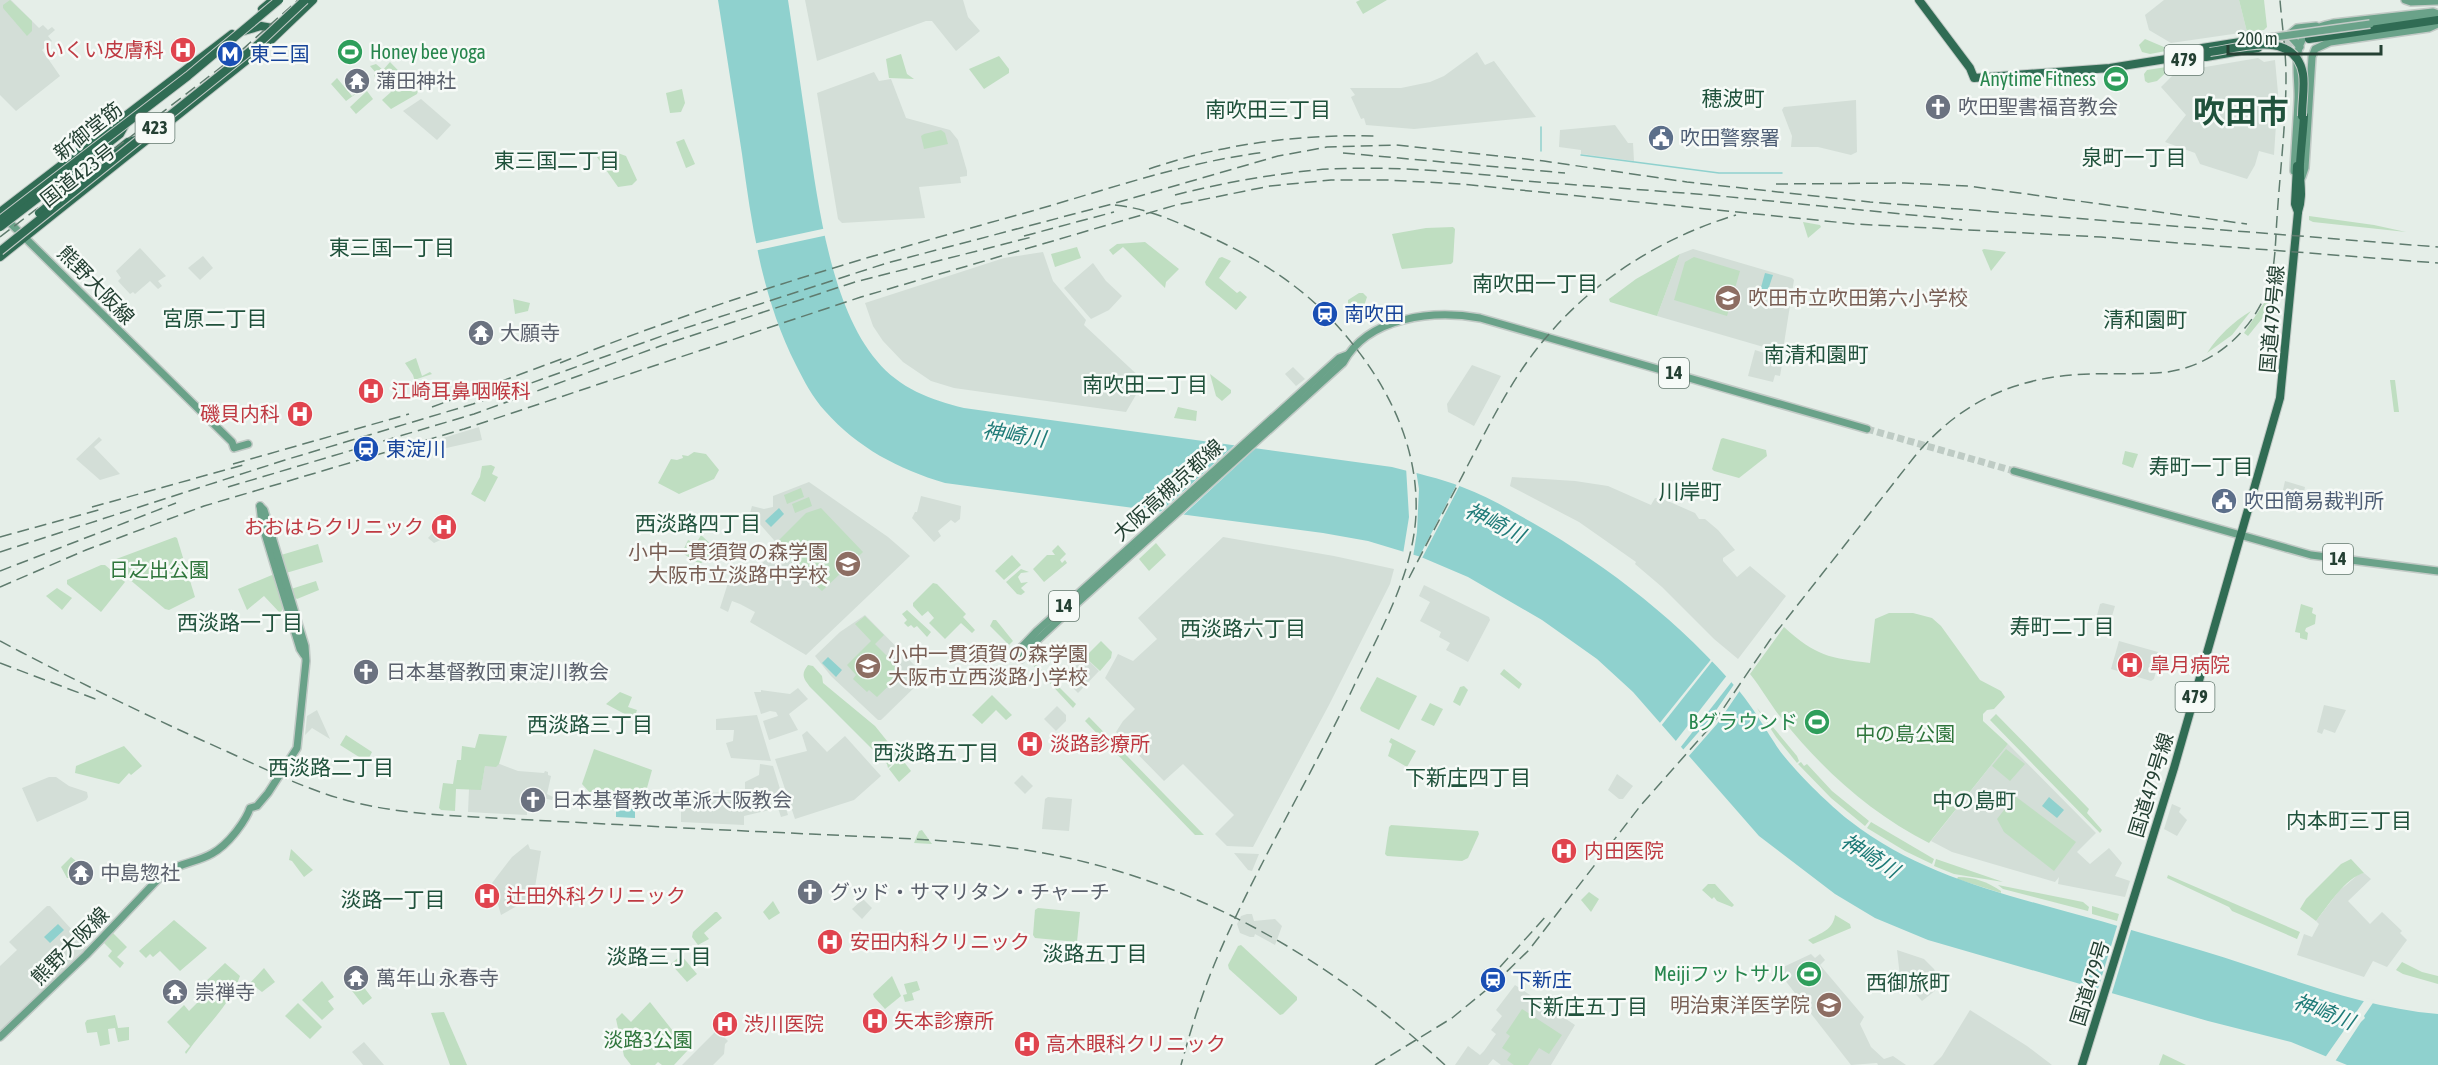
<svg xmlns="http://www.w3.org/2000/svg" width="2438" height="1065" font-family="'Asap Condensed','Noto Sans JP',sans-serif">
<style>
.built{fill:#d3ded7}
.green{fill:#bfdec1}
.water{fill:#8fd1ce}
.pier{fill:#e5eee8}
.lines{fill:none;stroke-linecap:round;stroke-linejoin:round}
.stream{stroke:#8fd1ce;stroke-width:1.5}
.major-tunnel{stroke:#becbc4;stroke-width:7;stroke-dasharray:7 3.5;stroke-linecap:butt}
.highway-tunnel{stroke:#becbc4;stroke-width:8;stroke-dasharray:8 4;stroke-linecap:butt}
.major-casing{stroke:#c2cac6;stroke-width:10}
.highway-casing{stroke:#c2cac6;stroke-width:10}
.major{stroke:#6aa289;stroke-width:7}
.highway{stroke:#306c54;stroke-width:8}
.rail{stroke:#5f7b6e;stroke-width:1.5;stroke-dasharray:12 6;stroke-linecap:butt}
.major-bridge-casing{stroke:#c2cac6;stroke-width:10;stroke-linecap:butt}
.highway-bridge-casing{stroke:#c2cac6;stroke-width:10;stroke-linecap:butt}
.major-bridge{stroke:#6aa289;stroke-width:7}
.highway-bridge{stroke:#306c54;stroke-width:8}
.labels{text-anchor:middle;stroke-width:5;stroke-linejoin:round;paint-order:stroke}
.shield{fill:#f6faf7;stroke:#63786e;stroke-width:1.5}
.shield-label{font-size:18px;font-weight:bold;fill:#244033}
.health-label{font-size:20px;fill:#be3a42;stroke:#f6faf7;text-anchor:start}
.leisure-label{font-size:20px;fill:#27864d;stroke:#f6faf7;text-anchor:end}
.transit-label{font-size:20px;fill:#164399;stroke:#f6faf7;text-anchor:start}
.worship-label{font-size:20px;fill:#5b616d;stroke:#f6faf7;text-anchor:start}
.street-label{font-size:20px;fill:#244033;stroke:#f6faf7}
.service-label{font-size:20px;fill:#4e5e75;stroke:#f6faf7;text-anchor:start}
.education-label{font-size:20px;fill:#785e54;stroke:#f6faf7;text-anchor:start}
.park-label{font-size:20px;fill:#2f763c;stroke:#f6faf7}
.neighbourhood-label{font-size:21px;fill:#20523c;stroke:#f6faf7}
.water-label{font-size:21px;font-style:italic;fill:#1f7b78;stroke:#f6faf7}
.town-label{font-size:32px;font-weight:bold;fill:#20523c;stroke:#f6faf7}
</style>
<rect width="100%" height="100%" fill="#e5eee8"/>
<g class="built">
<polygon points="0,0 11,0 39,28 43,25 48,30 52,27 55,30 48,36 52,41 42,50 60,76 16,111 0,95"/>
<polygon points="805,0 963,0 968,17 980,31 956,51 932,21 926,21 817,61"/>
<polygon points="2164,0 2239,0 2247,32 2171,43 2149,30 2145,15"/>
<polygon points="1477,52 1485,65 1494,61 1536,117 1414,129 1366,125 1364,118 1361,119 1351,97 1355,95 1350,88 1401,88 1430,82 1444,76"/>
<polygon points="2258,58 2264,62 2275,60 2278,93 2274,155 2259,151 2255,165 2247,179 2200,164 2195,153 2165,142 2186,115 2161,87 2176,72"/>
<polygon points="874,72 879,81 891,79 906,118 950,130 958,140 967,171 967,176 960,177 961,183 919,187 925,218 842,223 838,219 817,93"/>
<polygon points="421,99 451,125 437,140 403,111"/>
<polygon points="1856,100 1857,152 1851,155 1818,147 1791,147 1792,136 1782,110 1784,107"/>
<polygon points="1615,125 1628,143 1633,143 1634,161 1581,154 1581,150 1559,147 1560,130"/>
<polygon points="140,248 166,276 158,281 162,286 158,289 150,281 135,294 133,292 130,294 118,281 121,278 116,271"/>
<polygon points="1693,249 1792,278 1794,280 1783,350 1781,352 1657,316 1680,254"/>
<polygon points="1043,252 1053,281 1086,320 1084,325 1144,381 1126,412 954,388 931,381 903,362 883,341 873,326 865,303 1004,258"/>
<polygon points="203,256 213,268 200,280 188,268"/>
<polygon points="1093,263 1106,281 1122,296 1109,310 1091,319 1064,288"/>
<polygon points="1755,350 1783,359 1780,376 1775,375 1773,382 1748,376"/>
<polygon points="1472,365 1501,376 1474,426 1448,412 1447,404"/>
<polygon points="1293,367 1305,379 1296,386 1285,374"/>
<polygon points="479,427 482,440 442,449 438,442 443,442 443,438"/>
<polygon points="99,437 102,440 94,447 120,474 100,480 76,459"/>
<polygon points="1512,477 1575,481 1608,486 1651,505 1655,498 1663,499 1695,513 1699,519 1705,519 1718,530 1735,550 1723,558 1723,561 1737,577 1750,566 1786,596 1738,659 1714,639 1662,587 1635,564 1636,562 1579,522 1510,486"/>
<polygon points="2285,481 2305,487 2300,510 2279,507"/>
<polygon points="809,482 888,537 910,556 806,655 750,622 755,612 740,604 732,601 728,612 720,608 734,564 751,577 759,569 757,567 781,548 750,513 752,506 764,509 773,507 773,496"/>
<polygon points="921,496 961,506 960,519 955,523 951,520 938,531 941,536 934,542 912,518 915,512 917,512"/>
<polygon points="437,528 447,537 434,543 428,538"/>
<polygon points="1223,537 1334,556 1394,569 1390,584 1329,705 1253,847 1227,846 1215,834 1234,815 1183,764 1164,781 1116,732 1123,721 1135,709 1105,678 1118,654 1133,661 1157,639 1138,618"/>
<polygon points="1424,585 1489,617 1490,620 1468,662 1446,650 1450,643 1439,637 1441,632 1420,621 1430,602 1419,596"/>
<polygon points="2103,603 2115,606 2107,633 2094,627 2100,604"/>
<polygon points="865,615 924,675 924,678 881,720 878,720 831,676 815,656 840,632"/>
<polygon points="2119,641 2158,652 2160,655 2154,679 2151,681 2111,669"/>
<polygon points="1085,657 1099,671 1078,693 1063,678"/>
<polygon points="798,688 808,699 789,714 798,730 769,740 763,721 778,716 776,712 770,711 761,714 754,692 761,692 761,690 790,694"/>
<polygon points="2324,705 2346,710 2335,733 2324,729 2322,734 2317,732"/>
<polygon points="1057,706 1066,715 1066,721 1056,731 1044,719"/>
<polygon points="317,710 330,739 312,728 305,735 307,716"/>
<polygon points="757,715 771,761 731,758 726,743 733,741 734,730 716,730 716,719"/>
<polygon points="807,731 827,752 845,736 881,776 854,800 795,819 775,759 807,751 802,735"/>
<polygon points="2008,744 2096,833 2077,852 2090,864 2109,848 2122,863 2115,876 2130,881 2125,897 2058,884 2059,877 2055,882 1952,852 1931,841"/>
<polygon points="497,763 518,771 544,773 545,771 548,772 548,775 551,776 547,794 553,797 552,800 526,795 527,815 468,812 469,789 481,789 485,766"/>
<polygon points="760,764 773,766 788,815 781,817 778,808 744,816 744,825 681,822 681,811 688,802 702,793 737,792 745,789 745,782 759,775"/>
<polygon points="1617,774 1633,786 1623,799 1619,799 1608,790"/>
<polygon points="1022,775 1033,786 1025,794 1014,783"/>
<polygon points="49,777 56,777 69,786 87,792 88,797 86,800 37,822 22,788"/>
<polygon points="1048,797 1072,799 1069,831 1042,829 1045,799"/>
<polygon points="2172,804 2181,808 2179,812 2187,820 2177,836 2164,829"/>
<polygon points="528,844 530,849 541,851 534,893 531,898 501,915 492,883 512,857"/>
<polygon points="1234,853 1259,854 1252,871 1248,870"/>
<polygon points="2364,873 2371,879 2348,901 2370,924 2382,912 2402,931 2400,933 2407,940 2387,967 2373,961 2364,977 2297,955 2304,934 2312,937 2319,924 2316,921 2339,891 2359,874"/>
<polygon points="863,899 872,908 862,919 852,909"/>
<polygon points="47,906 50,906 86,945 87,949 0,1031 0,966 17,950 9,942"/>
<polygon points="1247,914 1252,914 1254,921 1275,919 1282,926 1275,945 1255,934 1254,937 1250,937 1240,933 1237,924 1241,916"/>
<polygon points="1897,950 1924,959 1934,969 1941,986 1922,1001 1900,977"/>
<polygon points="1811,954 1815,958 1820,954 1825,960 1820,965 1864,1017 1860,1024 1871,1047 1884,1059 1893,1056 1906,1065 1878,1065 1877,1063 1851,1065 1777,970"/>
<polygon points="1515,985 1575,1025 1551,1065 1501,1065 1493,1059 1488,1065 1455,1065 1468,1046 1480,1055 1484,1051 1496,1034 1491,1030 1502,1016 1496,1010"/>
<polygon points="1970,1010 2027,1046 2052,1065 1933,1065 1942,1056"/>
<polygon points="717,1030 728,1041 725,1044 724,1054 713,1065 682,1065"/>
<polygon points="364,1042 384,1065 363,1065 360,1061 352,1052"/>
</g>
<g class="green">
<polygon points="10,0 32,21 32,31 27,36 3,8 3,5"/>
<polygon points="1360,0 1387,0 1363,14 1356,2"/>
<polygon points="2239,0 2264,0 2267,27 2264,30 2247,32"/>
<polygon points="2145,39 2171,50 2150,54 2142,52 2139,45"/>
<polygon points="901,54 907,74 914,79 889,78 886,59"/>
<polygon points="999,56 1009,69 1009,73 984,89 969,69"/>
<polygon points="390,62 418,91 417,94 391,109 382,100 391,92 376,77 378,75 375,77 374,75 376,73 370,66 376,64 383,70"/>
<polygon points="2173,66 2157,81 2148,83 2145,81 2144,74 2147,70"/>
<polygon points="337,78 352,96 360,90 358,86 361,90 346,101 331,84"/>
<polygon points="682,89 685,103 681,112 670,113 666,93"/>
<polygon points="367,91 373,99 356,114 350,107"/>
<polygon points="941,130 945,133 948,144 924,149 921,136 924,134"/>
<polygon points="684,139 695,164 686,168 676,142"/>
<polygon points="615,152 626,156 637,180 632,185 618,187 597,157"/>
<polygon points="2309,216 2374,225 2406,232 2313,222 2309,220"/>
<polygon points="1803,222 1820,225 1821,227 1808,238"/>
<polygon points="1453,227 1455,229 1453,262 1451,264 1402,269 1401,267 1392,234 1426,228"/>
<polygon points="1145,242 1179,269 1166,282 1165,288 1123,247 1113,255 1109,250 1117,244"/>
<polygon points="1077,247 1081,258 1055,267 1051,254"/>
<polygon points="1984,249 2006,252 1991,271 1982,250"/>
<polygon points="1680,254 1657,316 1610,302 1609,299 1636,279"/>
<polygon points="1222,257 1231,261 1219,278 1237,293 1240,291 1247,297 1236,310 1206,285 1205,282 1219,258"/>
<polygon points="1694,257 1740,271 1727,316 1674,300 1685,262"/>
<polygon points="1359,293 1363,293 1367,297 1363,309 1352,303 1348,308 1348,300"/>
<polygon points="513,299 530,303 528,311 515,314"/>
<polygon points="2266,300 2273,305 2248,336 2244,333"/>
<path d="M2251 311 2232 335 2207 353C2218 336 2233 322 2251 311Z"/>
<polygon points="416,358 422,376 430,372 432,374 417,379 420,388 417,389 413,375 405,363"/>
<polygon points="1210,374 1231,390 1231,393 1222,401 1216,396"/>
<polygon points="2390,380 2395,380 2399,412 2394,412"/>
<polygon points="1178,407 1197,411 1196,421 1174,418"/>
<polygon points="1723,438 1766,450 1767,456 1739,478 1714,471 1712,469 1721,439"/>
<polygon points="2125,451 2138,454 2133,468 2122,464"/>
<polygon points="694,452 706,454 719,470 714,479 679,494 658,483 671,459 677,460 683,458 682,455 688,456"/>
<polygon points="491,465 495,467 492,474 498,477 485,502 471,494 480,477 482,466"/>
<polygon points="801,488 804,497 787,504 784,495"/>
<polygon points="809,497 812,506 795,513 792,504"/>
<polygon points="821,508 863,552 822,591 800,571 777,542 806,513"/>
<polygon points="701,535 717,550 700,564 682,553 688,540 696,544"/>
<polygon points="175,537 177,538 195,597 169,610 165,609 111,564 111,561"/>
<polygon points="1156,543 1166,555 1149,571 1139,559"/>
<polygon points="318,544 323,562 286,573 281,555"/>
<polygon points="1058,545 1066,554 1060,560 1062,563 1065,560 1067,563 1044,582 1033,569 1047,555 1055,555 1052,551"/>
<polygon points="1012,555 1021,565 1004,580 995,571"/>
<polygon points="101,565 105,565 125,582 101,612 67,584 67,580"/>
<polygon points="1021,569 1029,572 1021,573 1018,577 1021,583 1028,582 1021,588 1025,592 1021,595 1017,594 1006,582"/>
<polygon points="272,575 275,576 283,609 280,613 264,596 247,610 238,589"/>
<polygon points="316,581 319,590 297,599 294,597 291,589"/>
<polygon points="933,583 937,584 966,614 963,617 975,630 972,633 961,623 945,639 929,623 934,618 928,611 922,616 913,606 913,603"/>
<polygon points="57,588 72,598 62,610 46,596"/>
<polygon points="2301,604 2313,608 2312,613 2316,615 2315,624 2306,628 2305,631 2308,633 2307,640 2300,638 2300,633 2295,632"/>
<polygon points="907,610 931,632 927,637 917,626 914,628 911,625 908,627 904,623 907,620 902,614"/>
<path d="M1889 613H1913L1932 618 1941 626 1980 680 2001 691 2005 697 1994 709 1987 710 1983 714V721L2008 744 1929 843C1870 813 1823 770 1782 719 1770 704 1762 689 1750 674L1784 627C1816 656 1829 658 1870 663L1875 619Z"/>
<polygon points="865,616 884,635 875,644 903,672 877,697 869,690 867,692 853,679 856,675 847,665 871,641 855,624"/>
<polygon points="993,620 996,620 1013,641 1009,645 990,626"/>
<polygon points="1101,641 1112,652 1111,658 1100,671 1085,657"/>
<polygon points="1033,661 1076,704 1073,708 1032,664"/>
<path d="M808 665 813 666 822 676 823 683 875 726 900 757 888 768 887 764 811 688C804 679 800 675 808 665Z"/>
<polygon points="1504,669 1522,684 1519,689 1500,674"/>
<polygon points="1377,677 1417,696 1399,730 1361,711 1360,708"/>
<polygon points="1464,686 1468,690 1460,706 1453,702 1460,687"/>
<polygon points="620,692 632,697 628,707 637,710 634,719 606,704"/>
<polygon points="992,695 1012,715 1006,720 996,710 982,724 972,715"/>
<polygon points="1430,703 1443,709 1434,726 1421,720"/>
<polygon points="1757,708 1797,756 1799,761 1797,763 1776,737"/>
<polygon points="1996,714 2089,809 2087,813 2102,830 2100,833 1990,720"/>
<polygon points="1089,717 1204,835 1195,835 1085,721"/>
<polygon points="479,734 507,736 499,764 496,767 485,766 481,790 456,789 455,811 441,810 439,808 443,783 453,784 457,760 461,760 462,746 475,748"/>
<polygon points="346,735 372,752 367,762 340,745"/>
<polygon points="1391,738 1416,751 1407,767 1388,756 1392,744 1389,742"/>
<polygon points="124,746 142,766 131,775 129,773 119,784 75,773 76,766"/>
<polygon points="594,749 652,770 643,802 593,796 582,784"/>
<polygon points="2006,749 2025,764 2010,781 1992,766"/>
<polygon points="901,758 911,771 899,782 889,769"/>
<polygon points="1801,762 1804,766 1807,764 1832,791 1869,821 1865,826 1831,798 1798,764"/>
<polygon points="2015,796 2076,842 2054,871 2004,832 1997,819"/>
<polygon points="1871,822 1934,859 1932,864 1905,851 1867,828"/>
<polygon points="1391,825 1478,831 1479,834 1468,858 1462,861 1387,856 1385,854 1389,827"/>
<polygon points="922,830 932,844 914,843 919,831"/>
<polygon points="291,849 313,870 304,877 292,861 289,860"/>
<polygon points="71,857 76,861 74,867 69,868 69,878 67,878 61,867"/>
<polygon points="1936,859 2003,882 1954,874 1934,866"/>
<path d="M2351 859 2364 873C2346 877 2327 907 2316 921L2300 909 2306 899 2341 864Z"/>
<polygon points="2168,875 2300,932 2297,939 2232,911 2229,907 2167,878"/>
<path d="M1958 877C1975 877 1987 882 2001 891V893L1957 879Z"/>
<polygon points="1708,884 1715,884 1734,905 1732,907 1717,901 1714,897 1712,899 1702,890"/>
<polygon points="1998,885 2083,902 2089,907 2088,911 2003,889"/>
<polygon points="1589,892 1599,899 1591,912 1581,900"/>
<polygon points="773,901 780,913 769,920 763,912"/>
<polygon points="2092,906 2119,914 2117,921 2092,914"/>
<polygon points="1038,908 1080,912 1077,942 1035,938 1033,935 1035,910"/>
<polygon points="715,912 717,912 722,918 704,933 709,939 698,945 692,937 693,932"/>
<path d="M1835 915 1850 924 1851 928 1813 944 1808 940C1821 933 1833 930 1835 915Z"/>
<polygon points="174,920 207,948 180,971 160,951 153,957 150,954 146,958 139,951"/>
<polygon points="113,933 127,947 117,957 124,963 120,968 108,956 112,951 104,943"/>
<polygon points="1241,945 1297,997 1297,1000 1283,1014 1280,1015 1229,969 1228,965 1238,946"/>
<polygon points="681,955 697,974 687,982 671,964"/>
<polygon points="2402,962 2422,972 2438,976 2438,984 2403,974 2396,970"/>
<path d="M225 963 240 976C229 1008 204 1027 186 1054L185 1052 190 1046 167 1022 184 1005 189 1011 198 1002 194 998 203 989 202 985Z"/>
<polygon points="264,968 275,982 262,992 250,983"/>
<polygon points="357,976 360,976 365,983 363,986 372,998 363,1005 346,983"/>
<polygon points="892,976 901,996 885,1009 874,997 873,994"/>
<polygon points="322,981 334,997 328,1001 334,1009 322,1020 302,1000"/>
<polygon points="917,981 920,990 912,993 914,1000 905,1002 903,995 907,994 904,984"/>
<polygon points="650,1002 688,1050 674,1065 662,1065 658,1062 655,1065 631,1065 624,1056 616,1019 622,1013 631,1022"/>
<polygon points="298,1003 322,1027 310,1039 285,1016"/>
<polygon points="1522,1009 1562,1035 1549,1054 1539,1048 1528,1065 1514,1065 1507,1060 1511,1054 1502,1048 1510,1036 1506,1033"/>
<polygon points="444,1012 467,1065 450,1065 431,1013"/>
<polygon points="115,1015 118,1028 129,1027 129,1040 118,1042 115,1028 108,1029 110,1044 100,1046 97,1032 87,1033 85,1023 87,1020"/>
<polygon points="2163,1054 2186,1065 2159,1065"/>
</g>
<g class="water">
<path d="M718 0H788C795 45 801 90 808 136 818 204 831 307 877 361 899 388 931 400 964 408L1392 467C1415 473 1440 478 1462 487 1487 496 1510 510 1533 523 1611 568 1681 623 1740 692 1753 708 1763 725 1774 742 1786 763 1830 806 1850 821 1914 871 1991 891 2068 912 2113 924 2158 938 2203 951 2280 974 2357 1007 2438 1014V1065H2347L2291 1042 2208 1021 1928 940 1875 918 1835 894 1759 836 1633 692 1597 659 1542 620 1468 577 1421 557 1368 541 1323 533 945 483C898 469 858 448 825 411 813 398 804 381 796 365 762 298 752 227 742 154 734 102 726 51 718 0Z"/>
<polygon points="1765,273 1773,275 1767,293 1760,291"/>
<polygon points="779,508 784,514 771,527 765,521"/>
<polygon points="828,657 842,670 836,677 822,663"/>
<polygon points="2049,797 2064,810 2057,818 2042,806"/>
<polygon points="616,808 635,809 635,818 616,817"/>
<polygon points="58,924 64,930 50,943 44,937"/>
</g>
<g class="pier">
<polygon points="827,228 828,235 754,251 753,244"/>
<polygon points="1238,442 1259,445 1181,517 1158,514"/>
<polygon points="1406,467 1416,470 1419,489 1417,532 1413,557 1403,554 1409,517"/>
<polygon points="1458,482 1461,483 1421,560 1418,559"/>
<polygon points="1713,657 1714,659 1661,726 1659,724"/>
<polygon points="1728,674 1733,680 1680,748 1675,742"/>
<polygon points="1735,683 1741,689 1717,724 1688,757 1682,751 1710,719"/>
<polygon points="2118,923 2132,927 2111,996 2097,992"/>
<polygon points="2366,998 2375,1000 2364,1016 2365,1018 2361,1022 2334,1063 2324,1059 2352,1019 2351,1016 2355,1014"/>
</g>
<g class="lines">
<g class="stream">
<polyline points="1541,127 1541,151"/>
<polyline points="1581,155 1719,173 1782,173"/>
</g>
<polyline class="major-tunnel" points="1867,429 2014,471"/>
<polyline class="highway-tunnel" points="2273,46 2299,41"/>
<g class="major-casing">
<g id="major">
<polyline points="2405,0 2411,2 2438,1"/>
<polyline points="2370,24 2438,17"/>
<polyline points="2300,47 2291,37 2291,33 2297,28 2316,26"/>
<path d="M2294 171C2295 147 2297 124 2298 100 2299 82 2293 57 2302 40 2309 28 2322 26 2334 23L2433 12 2438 14"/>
<polyline points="2302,177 2305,168 2312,57 2315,49 2330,42 2429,28 2438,24"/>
<polyline points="5,218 232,442 234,448 248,444"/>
<polyline points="2014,471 2311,555 2438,571"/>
<polyline points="260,506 262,524 300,649 304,655"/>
<polyline points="1015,654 1037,631 1339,358 1347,355"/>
<path d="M1021 659 1032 645 1075 605 1343 363C1368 316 1434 310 1480 318L1867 429"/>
<path d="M0 1037 86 955 161 876C188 856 208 867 235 833 241 825 247 818 250 808L257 806 268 793 297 748 306 661 305 646 264 510 260 506"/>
</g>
</g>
<g class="highway-casing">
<g id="highway">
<polyline points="1919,0 1970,68 1974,78 2110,68 2210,52"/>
<polyline points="262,9 273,0"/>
<polyline points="244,31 261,26 272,28"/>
<polyline points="2309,39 2438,20"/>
<polyline points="2202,48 2253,40"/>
<polyline points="2206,57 2258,48"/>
<polyline points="2297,166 2295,204 2298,212"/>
<polyline points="56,184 120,134 125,125"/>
<polyline points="64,193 128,142 140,139"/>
<polyline points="0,212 232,34"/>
<polyline points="0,257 266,45 313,0"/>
<path d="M2082 1065 2174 768 2280 398 2298 212C2304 194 2299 182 2300 164 2301 148 2303 132 2304 116"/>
</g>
</g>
<use href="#major" class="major"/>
<use href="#highway" class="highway"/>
<g class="rail">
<polyline points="1343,153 1565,173"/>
<path d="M1149 169C1222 144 1298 134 1376 136"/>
<polyline points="1511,180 1710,195 1962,220"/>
<polyline points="1776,184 1904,183 1968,186 2247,224"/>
<path d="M1175 195C1221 183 1268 175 1315 170 1379 165 1445 171 1508 177"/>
<path d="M1115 205C1144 208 1170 219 1197 231 1247 253 1292 278 1330 318 1381 372 1419 439 1416 514 1413 577 1378 634 1352 690 1309 780 1256 867 1217 958 1202 993 1191 1029 1181 1065"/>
<polyline points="1024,236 1114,212"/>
<polyline points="0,237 233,58 298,0"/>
<path d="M560 363C714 301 872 255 1032 211 1109 189 1185 162 1266 152"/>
<polyline points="432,407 567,357"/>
<polyline points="233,464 409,414"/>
<polyline points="228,487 474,414 663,345 855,282 1032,237"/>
<polyline points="92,507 243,465"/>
<polyline points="0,537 102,509"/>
<polyline points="0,552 285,460 473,404 673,332 887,263 1112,204 1278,156 1327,147 1396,145 1544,161 1687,182 1870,202 2438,247"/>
<polyline points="0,571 176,503"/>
<path d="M1409 578C1429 539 1450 500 1470 461 1488 427 1505 393 1527 362 1578 290 1653 240 1736 215"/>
<polyline points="0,587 86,550 204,506 464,429 861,297 1176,205 1270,186 1331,180 1387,180 1461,184 1855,224 2101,237 2438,263"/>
<path d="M0 641C74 680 149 717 226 751 267 770 309 791 353 802 393 812 434 815 475 817 587 823 699 829 811 834 887 838 963 839 1038 852 1196 880 1328 958 1445 1065"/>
<polyline points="0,663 98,700"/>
<polyline points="1500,967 1548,914"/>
<path d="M1375 1065 1452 1018 1496 982 1529 950 1641 805 1712 725 1770 640 1915 456C1962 400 2018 376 2090 374 2115 373 2142 375 2167 372 2210 366 2246 337 2264 298 2276 273 2275 245 2277 218 2280 171 2286 124 2286 77 2286 51 2282 26 2280 0"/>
</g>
<g class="major-bridge-casing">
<polyline id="major-bridge" points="2253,40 2370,24"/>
</g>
<g class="highway-bridge-casing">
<g id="highway-bridge">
<path d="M2210 52C2240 48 2295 29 2303 74 2305 87 2302 102 2302 116"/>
<polyline points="39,213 64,193"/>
<polyline points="0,220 188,76 279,0"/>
<polyline points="0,227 56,184"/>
<polyline points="0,251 255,47 305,0"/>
</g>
</g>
<use href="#major-bridge" class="major-bridge"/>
<use href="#highway-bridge" class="highway-bridge"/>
</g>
<defs>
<g id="hospital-disc" transform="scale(1.35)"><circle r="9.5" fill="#e0444e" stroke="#f6faf7"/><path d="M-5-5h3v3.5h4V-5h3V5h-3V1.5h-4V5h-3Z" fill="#fff"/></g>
<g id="stadium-disc" transform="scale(1.35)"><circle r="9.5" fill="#2e9e5b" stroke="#f6faf7"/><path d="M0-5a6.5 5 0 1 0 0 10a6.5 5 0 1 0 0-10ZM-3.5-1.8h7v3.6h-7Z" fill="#fff"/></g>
<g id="metro-disc" transform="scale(1.35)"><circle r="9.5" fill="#1a4fb4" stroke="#f6faf7"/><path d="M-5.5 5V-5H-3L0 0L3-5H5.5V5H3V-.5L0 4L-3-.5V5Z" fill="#fff"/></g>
<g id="temple-disc" transform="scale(1.35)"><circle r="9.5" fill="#6b7280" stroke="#f6faf7"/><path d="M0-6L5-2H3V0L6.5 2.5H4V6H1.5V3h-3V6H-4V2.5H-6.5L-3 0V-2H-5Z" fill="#fff"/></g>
<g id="church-disc" transform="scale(1.35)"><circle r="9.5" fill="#6b7280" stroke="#f6faf7"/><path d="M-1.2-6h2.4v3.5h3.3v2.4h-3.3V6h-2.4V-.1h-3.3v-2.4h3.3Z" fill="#fff"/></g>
<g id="civic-disc" transform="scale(1.35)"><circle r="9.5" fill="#5c6f8a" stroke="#f6faf7"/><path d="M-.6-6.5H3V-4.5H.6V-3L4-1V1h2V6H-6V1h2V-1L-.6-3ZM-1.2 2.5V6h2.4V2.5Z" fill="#fff"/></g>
<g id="school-disc" transform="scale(1.35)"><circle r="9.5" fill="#8d6e63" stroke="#f6faf7"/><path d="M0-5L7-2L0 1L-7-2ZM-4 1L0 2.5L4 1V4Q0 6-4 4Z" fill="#fff"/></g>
<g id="station-disc" transform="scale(1.35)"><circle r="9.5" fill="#1a4fb4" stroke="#f6faf7"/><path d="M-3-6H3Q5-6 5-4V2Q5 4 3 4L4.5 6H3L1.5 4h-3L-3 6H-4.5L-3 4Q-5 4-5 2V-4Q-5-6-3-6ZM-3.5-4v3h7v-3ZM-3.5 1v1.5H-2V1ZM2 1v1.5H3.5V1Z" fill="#fff"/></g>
</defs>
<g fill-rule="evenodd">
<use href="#hospital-disc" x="183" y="50"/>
<use href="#stadium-disc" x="350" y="52"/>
<use href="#metro-disc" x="230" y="54"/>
<use href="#stadium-disc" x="2116" y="79"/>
<use href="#temple-disc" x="357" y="81"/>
<use href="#church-disc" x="1938" y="107"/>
<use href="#civic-disc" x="1661" y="138"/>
<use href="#school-disc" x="1728" y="298"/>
<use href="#station-disc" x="1325" y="314"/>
<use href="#temple-disc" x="481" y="333"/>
<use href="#hospital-disc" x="371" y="391"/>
<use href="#hospital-disc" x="300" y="414"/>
<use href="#station-disc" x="366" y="449"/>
<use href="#civic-disc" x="2224" y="501"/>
<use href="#hospital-disc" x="444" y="527"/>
<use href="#school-disc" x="848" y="564"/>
<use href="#hospital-disc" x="2130" y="665"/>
<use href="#school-disc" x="868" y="666"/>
<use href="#church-disc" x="366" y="672"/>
<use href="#stadium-disc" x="1817" y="722"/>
<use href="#hospital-disc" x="1030" y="744"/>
<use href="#church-disc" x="533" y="800"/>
<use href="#hospital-disc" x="1564" y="851"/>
<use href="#temple-disc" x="81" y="873"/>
<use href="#church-disc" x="810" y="892"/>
<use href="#hospital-disc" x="487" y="896"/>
<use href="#hospital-disc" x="830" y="942"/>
<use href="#stadium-disc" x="1809" y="974"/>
<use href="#temple-disc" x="356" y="978"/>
<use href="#station-disc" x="1493" y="980"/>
<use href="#temple-disc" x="175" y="992"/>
<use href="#school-disc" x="1829" y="1005"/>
<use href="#hospital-disc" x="875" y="1021"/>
<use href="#hospital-disc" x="725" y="1024"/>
<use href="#hospital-disc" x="1027" y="1044"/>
</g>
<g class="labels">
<g class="shield">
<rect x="2164.5" y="45" width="39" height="30" rx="4.5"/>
<rect x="135.5" y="113" width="39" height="30" rx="4.5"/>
<rect x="1659" y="358" width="30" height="30" rx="4.5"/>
<rect x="2323" y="544" width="30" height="30" rx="4.5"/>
<rect x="1049" y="591" width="30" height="30" rx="4.5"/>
<rect x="2175.5" y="682" width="39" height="30" rx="4.5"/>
</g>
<g class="shield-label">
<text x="2184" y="66">479</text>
<text x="155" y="134">423</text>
<text x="1674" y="379">14</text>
<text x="2338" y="565">14</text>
<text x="1064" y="612">14</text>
<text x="2195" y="703">479</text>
</g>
<g class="health-label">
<text x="164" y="57" text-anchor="end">いくい皮膚科</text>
<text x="391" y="398">江崎耳鼻咽喉科</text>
<text x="280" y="421" text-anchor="end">磯貝内科</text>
<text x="424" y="534" text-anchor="end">おおはらクリニック</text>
<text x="2150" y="672">皐月病院</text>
<text x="1050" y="751">淡路診療所</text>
<text x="1584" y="858">内田医院</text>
<text x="506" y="903">辻田外科クリニック</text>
<text x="850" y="949">安田内科クリニック</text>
<text x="894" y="1028">矢本診療所</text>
<text x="744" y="1031">渋川医院</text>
<text x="1046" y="1051">高木眼科クリニック</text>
</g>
<g class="leisure-label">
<text x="370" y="59" text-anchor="start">Honey bee yoga</text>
<text x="2096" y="86">Anytime Fitness</text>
<text x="1798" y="729">Bグラウンド</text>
<text x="1790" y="981">Meijiフットサル</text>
</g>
<g class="transit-label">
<text x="250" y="61">東三国</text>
<text x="1344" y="321">南吹田</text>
<text x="386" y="456">東淀川</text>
<text x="1512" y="987">下新庄</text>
</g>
<g class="worship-label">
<text x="376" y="88">蒲田神社</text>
<text x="1958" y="114">吹田聖書福音教会</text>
<text x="500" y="340">大願寺</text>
<text x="386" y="679">日本基督教団 東淀川教会</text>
<text x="552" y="807">日本基督教改革派大阪教会</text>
<text x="100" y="880">中島惣社</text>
<text x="830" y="899">グッド・サマリタン・チャーチ</text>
<text x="376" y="985">萬年山 永春寺</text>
<text x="195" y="999">崇禅寺</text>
</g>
<g class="street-label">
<text transform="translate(88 131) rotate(-38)" y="7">新御堂筋</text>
<text transform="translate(78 175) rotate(-38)" y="7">国道423号</text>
<text transform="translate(96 285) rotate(46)" y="7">熊野大阪線</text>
<text transform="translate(2272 319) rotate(-85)" y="7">国道479号線</text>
<text transform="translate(1168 490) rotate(-42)" y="7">大阪高槻京都線</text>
<text transform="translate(2151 785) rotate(-73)" y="7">国道479号線</text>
<text transform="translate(70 946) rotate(-45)" y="7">熊野大阪線</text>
<text transform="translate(2090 983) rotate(-73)" y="7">国道479号</text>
</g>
<g class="service-label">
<text x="1680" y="145">吹田警察署</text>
<text x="2244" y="508">吹田簡易裁判所</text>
</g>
<g class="education-label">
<text x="1748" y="305">吹田市立吹田第六小学校</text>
<text x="828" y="559" text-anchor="end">小中一貫須賀の森学園<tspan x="828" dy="23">大阪市立淡路中学校</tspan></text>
<text x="888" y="661">小中一貫須賀の森学園<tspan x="888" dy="23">大阪市立西淡路小学校</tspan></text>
<text x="1810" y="1012" text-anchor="end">明治東洋医学院</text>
</g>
<g class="park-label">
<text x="159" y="577">日之出公園</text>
<text x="1905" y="741">中の島公園</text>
<text x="648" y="1047">淡路3公園</text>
</g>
<g class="neighbourhood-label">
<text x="1733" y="106">穂波町</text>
<text x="1268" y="117">南吹田三丁目</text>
<text x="2134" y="165">泉町一丁目</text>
<text x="557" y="168">東三国二丁目</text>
<text x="392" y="255">東三国一丁目</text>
<text x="1535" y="291">南吹田一丁目</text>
<text x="215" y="326">宮原二丁目</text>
<text x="2145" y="327">清和園町</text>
<text x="1816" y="362">南清和園町</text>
<text x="1145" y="392">南吹田二丁目</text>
<text x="2201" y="474">寿町一丁目</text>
<text x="1690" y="499">川岸町</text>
<text x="698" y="531">西淡路四丁目</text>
<text x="240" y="630">西淡路一丁目</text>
<text x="2062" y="634">寿町二丁目</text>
<text x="1243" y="636">西淡路六丁目</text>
<text x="590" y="732">西淡路三丁目</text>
<text x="936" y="760">西淡路五丁目</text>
<text x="331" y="775">西淡路二丁目</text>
<text x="1468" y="785">下新庄四丁目</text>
<text x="1974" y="808">中の島町</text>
<text x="2349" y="828">内本町三丁目</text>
<text x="393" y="907">淡路一丁目</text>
<text x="1095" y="961">淡路五丁目</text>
<text x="659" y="964">淡路三丁目</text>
<text x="1908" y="990">西御旅町</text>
<text x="1585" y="1014">下新庄五丁目</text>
</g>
<g class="water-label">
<text transform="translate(1014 435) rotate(8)" y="7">神崎川</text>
<text transform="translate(1495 523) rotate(26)" y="7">神崎川</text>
<text transform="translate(1870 856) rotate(32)" y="7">神崎川</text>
<text transform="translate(2324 1012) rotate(21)" y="7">神崎川</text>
</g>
<g class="town-label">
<text x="2241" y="123">吹田市</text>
</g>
</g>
<path d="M2228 45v9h153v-9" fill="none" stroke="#244033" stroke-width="3"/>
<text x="2237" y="45" font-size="18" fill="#244033" stroke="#f6faf7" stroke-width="4.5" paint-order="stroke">200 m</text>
</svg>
